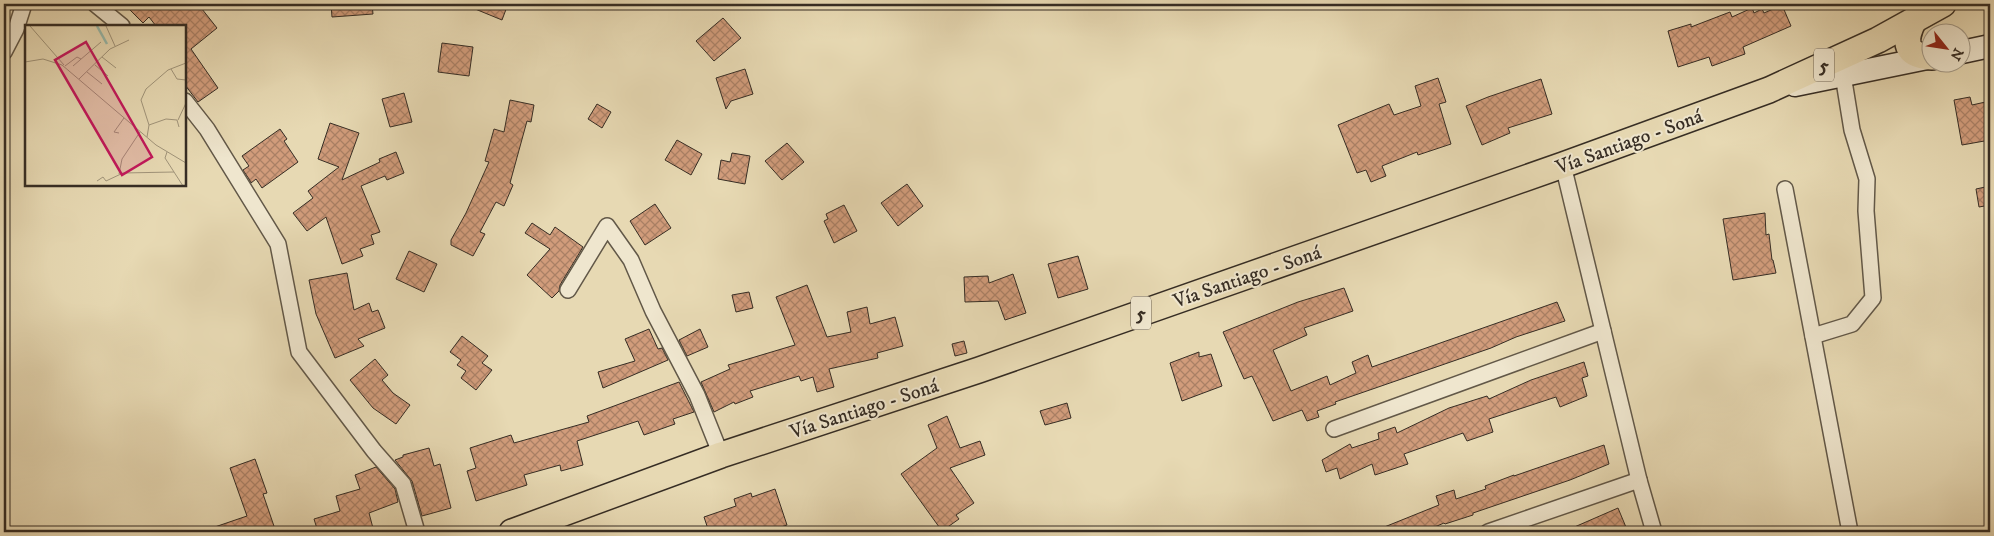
<svg xmlns="http://www.w3.org/2000/svg" width="1994" height="536" font-family="'IM FELL DW Pica',serif">
<style>
.building{fill:url(#building-cross-hatch);stroke:#362d24}
.lines{fill:none;stroke-linecap:round;stroke-linejoin:round}
.street-casing{stroke:#625848;stroke-width:18}
.secondary-casing{stroke:#362d24;stroke-width:25}
.primary-casing{stroke:#362d24;stroke-width:28}
.street{stroke:#efe6ce;stroke-width:15}
.secondary{stroke:#efe6ce;stroke-width:22}
.primary{stroke:#e7d9b3;stroke-width:25}
.labels{text-anchor:middle;stroke-width:4;stroke-linejoin:round;paint-order:stroke}
.shield{fill:#efe6ce;stroke:#6e6457;stroke-width:1}
.shield-label{font-size:19px;font-weight:bold;fill:#362d24}
.street-label{font-size:20px;fill:#362d24;stroke:#efe6ce}
.inset-river{fill:none;stroke:#97baac;stroke-width:2.5}
.inset-road{fill:none;stroke:#a0947a;stroke-width:1}
.view{fill:#c2185b;fill-opacity:0.15;stroke:#c2185b;stroke-width:2.5}
.inset-edge{fill:none;stroke:#362d24;stroke-width:2.5}
</style>
<defs>
<pattern id="building-cross-hatch" width="8" height="8" patternUnits="userSpaceOnUse" patternTransform="scale(1.25)"><rect width="8" height="8" fill="#d19c7b"/><path d="M0 0l8 8M0 8l8-8" fill="none" stroke="#aa8065"/></pattern>
</defs>
<rect width="100%" height="100%" fill="#e7d9b3"/>
<filter id="stains"><feTurbulence type="fractalNoise" baseFrequency=".004" numOctaves="4"/><feColorMatrix values="0 0 0 0 .2 0 0 0 0 .09 0 0 0 0 .02 0 0 0 .5 -.17"/></filter>
<radialGradient id="worn" r=".72"><stop offset=".6" stop-color="#630" stop-opacity="0"/><stop offset="1" stop-color="#630" stop-opacity=".3"/></radialGradient>
<g class="building">
<polygon points="124,4 198,4 217,28 191,49 218,88 198,102 185,85 185,26 156,26 149,17 143,23"/>
<polygon points="331,4 372,4 373,14 332,17"/>
<polygon points="463,4 508,4 502,20"/>
<polygon points="1782,5 1791,26 1743,47 1745,54 1712,66 1709,57 1678,67 1668,31 1691,24 1691,27 1730,12 1732,17 1752,8 1754,13 1762,9 1764,13"/>
<polygon points="723,18 741,38 714,61 696,41"/>
<polygon points="442,43 473,47 469,76 438,72"/>
<polygon points="745,69 753,94 731,101 726,109 716,78"/>
<polygon points="1438,78 1446,102 1439,104 1451,144 1418,155 1417,152 1382,166 1386,176 1371,182 1366,170 1357,173 1338,125 1389,104 1394,115 1421,106 1415,86"/>
<polygon points="1541,79 1552,114 1508,128 1510,133 1482,145 1466,106 1488,97"/>
<polygon points="404,93 412,122 390,127 382,99"/>
<polygon points="1970,97 1972,105 1990,101 1990,140 1962,145 1954,100"/>
<polygon points="510,100 534,105 531,122 527,121 510,183 513,185 504,206 496,202 480,232 485,234 473,256 451,245 451,240 466,213 489,162 485,161 494,129 504,132"/>
<polygon points="597,104 611,112 602,128 588,119"/>
<polygon points="330,123 359,133 342,180 380,162 379,159 396,152 404,173 387,180 385,176 361,186 380,232 371,235 374,244 360,249 363,256 342,264 326,217 307,231 293,213 313,198 308,191 339,167 318,159"/>
<polygon points="280,129 287,139 284,141 298,162 262,188 256,179 251,183 249,179 243,170 249,166 242,156"/>
<polygon points="677,140 702,154 691,175 665,160"/>
<polygon points="787,143 804,162 782,180 765,161"/>
<polygon points="732,153 750,156 745,184 718,179 721,160 730,162"/>
<polygon points="907,184 923,206 898,226 881,203"/>
<polygon points="1990,186 1990,205 1979,207 1976,189"/>
<polygon points="655,204 671,228 645,245 630,221"/>
<polygon points="844,205 857,231 834,243 824,221 828,219 826,214"/>
<polygon points="1765,213 1766,235 1769,234 1772,260 1773,260 1776,273 1733,280 1723,219"/>
<polygon points="532,223 550,235 555,227 583,247 560,285 559,291 552,298 527,275 550,249 525,233"/>
<polygon points="409,251 437,264 424,292 396,279"/>
<polygon points="1078,256 1088,289 1058,298 1048,264"/>
<polygon points="347,273 354,310 369,303 372,312 378,310 385,328 358,339 364,346 335,358 316,314 309,280"/>
<polygon points="1013,274 1026,313 1005,320 998,301 965,302 964,277 988,276 989,283"/>
<polygon points="807,285 827,337 851,332 847,312 867,307 870,324 895,317 903,346 877,353 878,358 829,369 834,387 817,392 813,377 801,381 799,376 750,391 753,397 735,404 734,402 714,412 701,382 730,369 728,365 795,345 776,297"/>
<polygon points="1344,288 1353,311 1304,328 1307,335 1273,350 1291,391 1327,376 1330,385 1356,373 1352,362 1368,355 1372,367 1557,302 1565,321 1516,337 1491,348 1335,402 1336,404 1317,411 1319,417 1307,421 1302,410 1273,421 1252,376 1244,379 1223,332 1298,302"/>
<polygon points="749,292 753,308 736,312 732,295"/>
<polygon points="649,329 658,349 662,348 668,360 603,388 598,372 635,361 625,339"/>
<polygon points="700,329 708,347 687,356 679,340"/>
<polygon points="462,336 488,356 482,363 492,370 476,390 461,378 466,371 457,365 461,360 450,352"/>
<polygon points="964,341 967,353 955,356 952,344"/>
<polygon points="1199,352 1199,357 1211,354 1222,386 1182,401 1170,363"/>
<polygon points="375,359 388,375 382,380 393,393 410,405 396,424 373,408 350,380"/>
<polygon points="1584,362 1588,376 1582,378 1587,396 1560,407 1556,397 1489,419 1493,432 1467,441 1463,433 1404,454 1408,464 1375,475 1372,464 1340,479 1337,468 1326,472 1322,460 1350,444 1352,448 1379,439 1378,433 1395,427 1397,433 1449,408 1487,396 1489,399 1531,380"/>
<polygon points="679,382 694,412 673,419 675,424 644,435 638,421 577,441 583,465 561,471 560,465 524,475 527,485 476,501 467,471 476,468 470,448 511,435 514,443 589,422 587,416"/>
<polygon points="1067,403 1071,418 1045,425 1040,411"/>
<polygon points="947,416 960,448 980,441 985,455 950,468 974,503 956,515 959,519 942,531 901,474 937,448 928,425"/>
<polygon points="1604,445 1609,464 1570,480 1473,513 1473,515 1445,524 1444,523 1423,532 1372,532 1439,505 1436,496 1454,490 1456,499 1486,489 1485,486 1514,475 1514,476"/>
<polygon points="429,448 434,466 440,464 451,508 422,516 412,481 395,460 403,457 403,455"/>
<polygon points="255,459 267,493 263,494 276,532 207,532 206,530 247,516 230,468"/>
<polygon points="376,467 395,489 398,502 369,513 374,532 318,532 314,519 340,511 336,496 360,489 355,475"/>
<polygon points="775,489 787,525 766,532 709,532 704,517 736,506 734,499 751,493 752,497"/>
<polygon points="1618,508 1628,532 1563,532"/>
</g>
<g class="lines">
<g class="street-casing">
<g id="street">
<polyline points="95,4 122,26"/>
<polyline points="4,52 16,29 24,4"/>
<polyline points="185,101 207,129 278,244 299,352 374,451 403,484 417,532"/>
<polyline points="1563,165 1639,480 1654,532"/>
<polyline points="1785,189 1850,532"/>
<polyline points="568,290 607,226 631,260 653,311 697,395 721,455"/>
<polyline points="1813,336 1852,324 1873,298 1866,211 1867,179 1852,130 1843,75"/>
<polyline points="1334,429 1603,331"/>
<polyline points="1488,532 1639,480"/>
</g>
</g>
<g class="secondary-casing">
<g id="secondary">
<polyline points="1962,52 1990,46"/>
<polyline points="1795,85 1932,57"/>
</g>
</g>
<g class="primary-casing">
<g id="primary">
<path d="M1914 20C1903 42 1905 56 1932 57"/>
<polyline points="512,532 721,455 979,370 1563,165 1769,90 1878,40 1943,4"/>
</g>
</g>
<use href="#street" class="street"/>
<use href="#secondary" class="secondary"/>
<use href="#primary" class="primary"/>
</g>
<g class="labels">
<g class="shield">
<rect x="1814" y="48.5" width="20" height="33" rx="4"/>
<rect x="1131" y="296.5" width="20" height="33" rx="4"/>
</g>
<g class="shield-label">
<text x="1824" y="72">5</text>
<text x="1141" y="320">5</text>
</g>
<g class="street-label">
<text transform="translate(1629 141) rotate(-20)" y="7">Vía Santiago - Soná</text>
<text transform="translate(1247 276) rotate(-19)" y="7">Vía Santiago - Soná</text>
<text transform="translate(864 408) rotate(-18)" y="7">Vía Santiago - Soná</text>
</g>
</g>
<g transform="translate(25 25)">
<rect width="161" height="161" fill="#e7d9b3"/>
<path class="inset-river" d="M72 1 82 19"/>
<path class="inset-road" d="M5 1 39 40M81 1 90 21M77 32 91 43M0 37 18 34 37 40 131 120 161 138M70 40 83 51M40 41 52 32 56 34M48 41 76 17M146 44 152 54 161 55M62 47 77 59M54 54 85 24 104 15M153 95 161 78M124 100 141 94 152 95 154 102M94 108 89 107 99 93M122 112 124 100 116 75 121 64 143 45 161 38M142 127 140 133 158 161M94 149 97 134 115 107M72 156 78 152 81 156 98 148 149 147"/>
<path class="view" d="M61 17 127 132 97 150 30 35Z"/>
<rect width="161" height="161" class="inset-edge"/>
</g>
<rect width="1994" height="536" fill="none" stroke="#e7d9b3" stroke-width="20"/>
<rect x="5" y="5" width="1984" height="526" fill="none" stroke="#362d24" stroke-width="2.5"/>
<rect x="10" y="10" width="1974" height="516" fill="none" stroke="#362d24"/>
<g transform="translate(1946 48) rotate(120)"><circle r="24" fill="#efe6ce" stroke="#a59c8a"/>
<path d="M0-4L9 19L0 12L-9 19Z" fill="#8f2418"/>
<text y="-8" font-size="14" font-weight="bold" text-anchor="middle" fill="#362d24">N</text>
</g>
<rect width="100%" height="100%" filter="url(#stains)"/>
<rect width="100%" height="100%" fill="url(#worn)"/>
</svg>
